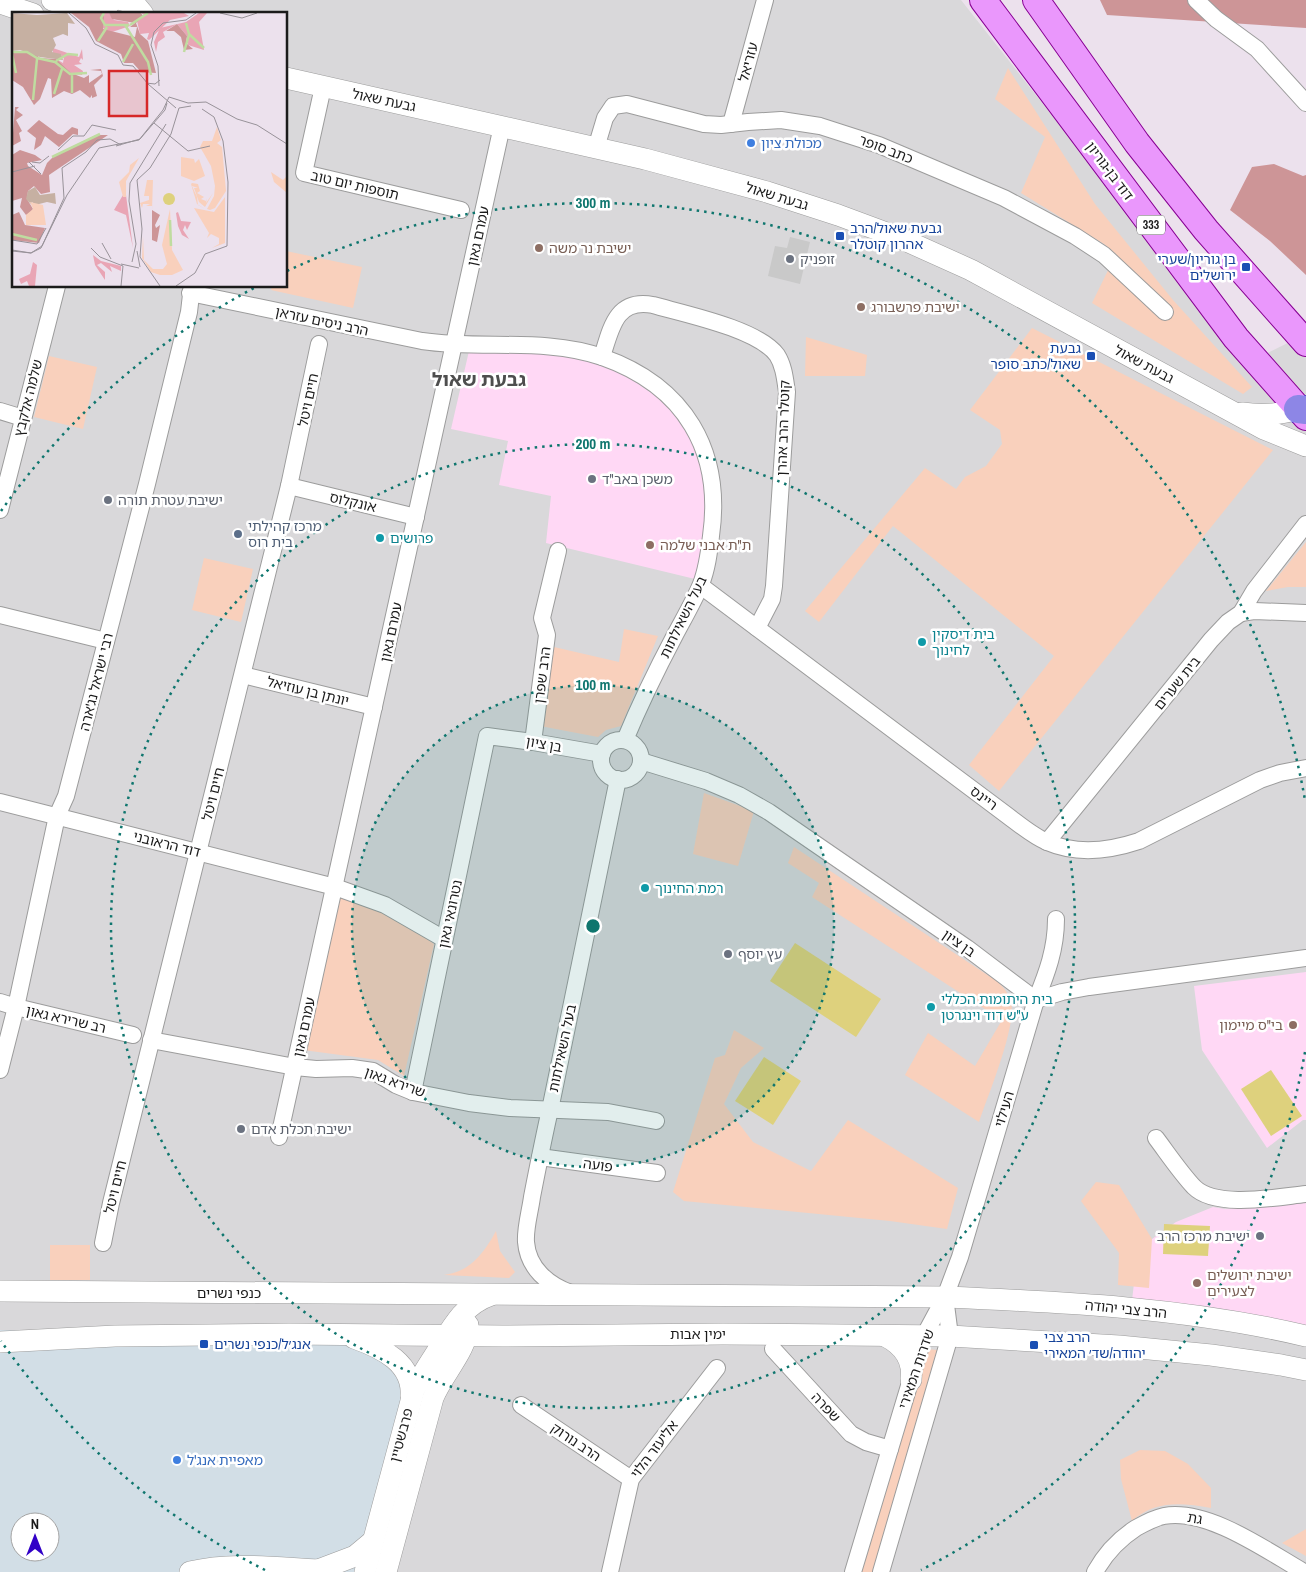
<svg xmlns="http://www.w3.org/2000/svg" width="1306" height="1572" font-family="'Archivo Narrow','Noto Sans Hebrew',sans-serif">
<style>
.residential{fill:#d9d8da;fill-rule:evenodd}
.industrial{fill:#d2dee6;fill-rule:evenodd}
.education{fill:#ffd8f5}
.religious{fill:#c9c9c9}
.forest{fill:#cd9597}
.park{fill:#f9d0bc}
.pitch{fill:#ded17d}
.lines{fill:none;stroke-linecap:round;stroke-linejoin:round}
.minor-casing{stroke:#9c9c9c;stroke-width:18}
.tertiary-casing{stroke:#9c9c9c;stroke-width:22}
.primary-casing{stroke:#870093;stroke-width:28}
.motorway-casing{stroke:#2232d7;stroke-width:29}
.minor{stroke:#fff;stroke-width:16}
.tertiary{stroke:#fff;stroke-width:21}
.primary{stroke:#ea97fc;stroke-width:26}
.motorway{stroke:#8d86e6;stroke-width:28}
.ring{fill:none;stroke:#0f766e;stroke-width:2.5;stroke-dasharray:2.5 5}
.shop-dot{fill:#3f7fe0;stroke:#fff;stroke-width:2}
.transit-dot{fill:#1a4fb4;stroke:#fff;stroke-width:2}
.education-dot{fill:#8d6e63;stroke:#fff;stroke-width:2}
.worship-dot{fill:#6b7280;stroke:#fff;stroke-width:2}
.service-dot{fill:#5c6f8a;stroke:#fff;stroke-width:2}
.culture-dot{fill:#0f9aa8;stroke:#fff;stroke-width:2}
.labels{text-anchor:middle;stroke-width:5;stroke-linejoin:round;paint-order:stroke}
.shield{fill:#fff;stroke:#5f5f5f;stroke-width:1}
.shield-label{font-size:12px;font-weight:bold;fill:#1b1b1b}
.street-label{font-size:14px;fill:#1b1b1b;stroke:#fff}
.shop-label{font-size:14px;fill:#366cbe;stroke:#fff;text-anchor:start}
.transit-label{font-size:14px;fill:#164399;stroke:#fff;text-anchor:start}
.education-label{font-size:14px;fill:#785e54;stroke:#fff;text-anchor:start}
.worship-label{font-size:14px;fill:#5b616d;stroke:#fff;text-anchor:start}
.service-label{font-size:14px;fill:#4e5e75;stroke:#fff;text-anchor:start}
.culture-label{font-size:14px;fill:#0d838f;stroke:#fff;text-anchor:start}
.district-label{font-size:19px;font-weight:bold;fill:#4e4e4e;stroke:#fff}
.inset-river{fill:none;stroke:#bfdca0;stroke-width:2.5}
.inset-road{fill:none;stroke:#989299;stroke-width:1}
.view{fill:#d62828;fill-opacity:0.15;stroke:#d62828;stroke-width:2.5}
.inset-edge{fill:none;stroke:#1b1b1b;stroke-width:2.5}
.centre{fill:#0f766e;stroke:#fff;stroke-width:2.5}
.ring-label{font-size:15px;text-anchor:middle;font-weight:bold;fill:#0f766e;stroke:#fff;stroke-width:5;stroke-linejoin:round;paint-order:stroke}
</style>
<rect width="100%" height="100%" fill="#ece1ed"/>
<path class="residential" d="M0 0H961L1247 363 1306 334V1572H0ZM14 14H286V286H14ZM20 1522H50V1552H20Z"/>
<path class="industrial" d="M0 1330 329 1332 348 1335 406 1381 356 1572H0ZM20 1522H50V1552H20Z"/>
<g class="education">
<polygon points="469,351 550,353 591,360 625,375 656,396 677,417 693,442 702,468 706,502 702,551 695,579 546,543 551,496 499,485 508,441 451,429"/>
<polygon points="1306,972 1306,1120 1303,1120 1267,1148 1202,1050 1194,986"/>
<polygon points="1306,1203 1306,1330 1131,1309 1138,1249 1176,1222 1213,1207 1225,1209"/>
</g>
<polygon class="religious" points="790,237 810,242 800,284 768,276 775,246 787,248"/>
<g class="forest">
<polygon points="1100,0 1306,0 1306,28 1107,15"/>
<polygon points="1274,164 1303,176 1306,175 1306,275 1270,241 1230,210 1252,167"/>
</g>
<g class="park">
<polygon points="1008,68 1095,204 1173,300 1252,387 1243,394 1092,303 1116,254 1104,244 1021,193 1045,137 995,99"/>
<polygon points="286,251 362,267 353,308 271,290 272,286 286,286"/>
<polygon points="1032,328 1273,450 999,791 969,765 1054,656 893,526 819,622 805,611 925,468 956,489 965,477 986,466 1002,444 1000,430 970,410"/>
<polygon points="806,337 867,355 865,376 805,376"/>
<polygon points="49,356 97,367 83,429 34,417"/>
<polygon points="1306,542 1306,587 1288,587 1266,591"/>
<polygon points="204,558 253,569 241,622 192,610"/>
<polygon points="624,629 658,636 621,726 606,730 598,737 540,726 554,647 619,662"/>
<polygon points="704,793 754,811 738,866 693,854"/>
<path d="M794 847 998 982C1004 988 1009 994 1011 1002 1017 1026 988 1095 979 1122L905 1075 928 1033 975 1066 1002 1020 812 897 819 883 788 863Z"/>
<polygon points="338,894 361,902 400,920 434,944 404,1076 378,1060 303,1050"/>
<polygon points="734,1030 764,1048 741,1068 724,1104 753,1142 811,1171 848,1120 958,1188 947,1229 890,1221 684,1201 673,1192 715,1058 725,1055"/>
<polygon points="1096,1182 1119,1185 1152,1239 1149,1288 1118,1285 1119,1253 1081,1201"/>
<path d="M496 1231 500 1251 515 1272 509 1278 444 1275C448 1274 455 1273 459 1271 476 1264 488 1246 496 1231Z"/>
<rect x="50" y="1245" width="40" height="35"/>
<polygon points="924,1349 938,1350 874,1572 856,1572"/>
<path d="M1140 1450 1165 1451 1188 1464 1211 1488V1508C1181 1503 1156 1500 1132 1521L1121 1479 1120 1460Z"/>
<polygon points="1306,1529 1306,1556 1282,1543"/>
</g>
<g class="pitch">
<polygon points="795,943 881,999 856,1037 770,981"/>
<polygon points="764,1057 801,1081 773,1125 735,1101"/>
<polygon points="1271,1070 1302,1116 1271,1136 1241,1089"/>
<polygon points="1164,1224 1210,1226 1208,1256 1163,1254"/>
</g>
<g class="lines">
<g class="minor-casing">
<g id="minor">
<polyline points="1196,0 1216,19 1257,49 1306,103"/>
<polyline points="323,87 304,173 461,210"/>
<polyline points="731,124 765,0"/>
<polyline points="596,148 605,118 613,106 627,104 704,124 721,125 748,122 781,120 820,126 879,145 1004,198 1075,236 1104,255 1165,312"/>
<path d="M190 293 422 341C482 350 545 337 602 357 685 386 723 451 711 536 709 553 707 569 701 584 694 601 684 618 675 635 657 669 640 704 625 740"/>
<path d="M602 357C611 328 616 298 653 305 685 314 758 329 777 355 784 366 785 379 787 392L774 586 772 599 757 628"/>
<polyline points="0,411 23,418"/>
<polyline points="289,486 416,517"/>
<polyline points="0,510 57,286"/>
<path d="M701 586 1008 816C1020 825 1033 836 1047 842 1077 855 1109 851 1139 841L1260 780 1280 773 1306 768"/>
<polyline points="1241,613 1254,611 1306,613"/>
<polyline points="0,615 106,641"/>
<polyline points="243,675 374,707"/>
<circle cx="621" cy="760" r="20"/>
<polyline points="533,742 547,635 542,618 558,551"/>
<polyline points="641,761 706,781 739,795 769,812 967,948 1036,1000"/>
<polyline points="0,802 335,887 385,905 444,939"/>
<polyline points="1047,842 1211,640 1228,622 1241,613 1254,591 1306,524"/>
<polyline points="1036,1000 1062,992 1089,987 1306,958"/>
<polyline points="0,1002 16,1007 133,1035"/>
<polyline points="151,1040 295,1067 316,1069 352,1068 373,1071 396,1085 413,1092 469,1103 510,1108 608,1112 656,1121"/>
<polyline points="0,1070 16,1007 57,816 66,796 147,484 189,312 192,286"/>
<polyline points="413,1092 487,736 533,742 602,754"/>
<polyline points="279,1137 502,126"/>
<path d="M1156 1138C1168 1154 1180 1172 1194 1187 1216 1209 1277 1197 1306 1194"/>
<polyline points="540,1157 657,1173"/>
<polyline points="103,1243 111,1203 289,486 319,344"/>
<path d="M571 1293C548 1285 528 1268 526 1242 525 1228 530 1212 532 1197 538 1166 544 1136 551 1105 573 996 596 888 618 779"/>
<polyline points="773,1349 851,1434 866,1442 890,1449"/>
<polyline points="521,1405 631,1479"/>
<polyline points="610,1572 631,1479 717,1368"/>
<path d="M853 1572 924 1336 945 1297 960 1257 1036 1000C1047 973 1056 949 1056 919"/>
<polyline points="881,1572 950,1336 945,1297"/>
<path d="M1095 1572C1105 1554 1119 1539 1136 1528 1145 1523 1154 1518 1164 1516 1208 1508 1267 1551 1304 1572"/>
</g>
</g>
<g class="tertiary-casing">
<g id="tertiary">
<path d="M52 0C72 7 90 8 110 3"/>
<polyline points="122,0 134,3 143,14"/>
<polyline points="0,3 33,14"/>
<polyline points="286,78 645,159 767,192 838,215 900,238 971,270 1264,429 1306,446"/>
<path d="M1242 413C1262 416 1279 415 1298 409"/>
<path d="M0 1291 945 1297C1066 1302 1188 1308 1306 1336"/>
<path d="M885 1336C903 1345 914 1359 911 1380"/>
<path d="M354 1338C382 1348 414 1363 411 1397"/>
<polyline points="0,1342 115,1336 289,1334 503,1336 723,1334 950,1336 1119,1346 1211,1355 1281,1365 1306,1370"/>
<polyline points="318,1570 355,1556 373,1541"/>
<path d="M190 1572C231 1562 276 1568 318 1570L328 1572"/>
<path d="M365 1572 414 1390C421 1376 430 1363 438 1350 452 1327 464 1304 491 1295"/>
<path d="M386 1572 433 1398C442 1375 468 1349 468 1325"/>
</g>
</g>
<g class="primary-casing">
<g id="primary">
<polyline points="983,0 1236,338 1306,417"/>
<polyline points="1036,0 1137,143 1206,230 1306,343"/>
</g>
</g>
<g class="motorway-casing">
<polyline id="motorway" points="1298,409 1306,410"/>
</g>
<use href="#minor" class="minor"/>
<use href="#tertiary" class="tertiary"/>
<use href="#primary" class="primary"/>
<use href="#motorway" class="motorway"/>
</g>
<circle cx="593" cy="926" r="241" fill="#0f766e" fill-opacity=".12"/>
<g class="ring">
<circle cx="593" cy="926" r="241"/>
<circle cx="593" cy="926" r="482"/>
<path d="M1305 1052A723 723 0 0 1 921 1570M265 1570A723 723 0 0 1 1 1341M1 511A723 723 0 0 1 254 288M287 271A723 723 0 0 1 1305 800"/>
</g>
<g class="shop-dot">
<circle cx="751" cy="143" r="5"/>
<circle cx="177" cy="1460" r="5"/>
</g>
<g class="transit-dot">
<rect x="835" y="231" width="10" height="10" rx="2.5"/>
<rect x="1241" y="262" width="10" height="10" rx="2.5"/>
<rect x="1086" y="351" width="10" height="10" rx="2.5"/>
<rect x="199" y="1339" width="10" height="10" rx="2.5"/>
<rect x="1029" y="1340" width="10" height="10" rx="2.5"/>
</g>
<g class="education-dot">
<circle cx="539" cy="248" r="5"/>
<circle cx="861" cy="307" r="5"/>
<circle cx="650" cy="545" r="5"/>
<circle cx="1293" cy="1025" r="5"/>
<circle cx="1197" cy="1283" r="5"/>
</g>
<g class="worship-dot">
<circle cx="790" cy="259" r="5"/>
<circle cx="592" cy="479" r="5"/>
<circle cx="108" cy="500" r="5"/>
<circle cx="728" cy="954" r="5"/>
<circle cx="241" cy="1129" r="5"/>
<circle cx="1260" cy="1236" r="5"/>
</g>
<circle class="service-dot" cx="238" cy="534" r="5"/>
<g class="culture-dot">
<circle cx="380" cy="538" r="5"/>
<circle cx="922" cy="642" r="5"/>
<circle cx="645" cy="888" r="5"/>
<circle cx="931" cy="1007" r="5"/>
</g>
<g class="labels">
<rect class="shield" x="1137" y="215.5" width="28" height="19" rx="4"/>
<g class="shield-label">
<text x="1151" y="229">333</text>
</g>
<g class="street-label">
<text transform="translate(748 62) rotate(-75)" y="5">עזריאל</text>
<text transform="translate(384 100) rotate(12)" y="5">גבעת שאול</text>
<text transform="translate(886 149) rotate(21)" y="5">כתב סופר</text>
<text transform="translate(1110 171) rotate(53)" y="5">דוד בן-גוריון</text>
<text transform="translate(355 185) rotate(13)" y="5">תוספות יום טוב</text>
<text transform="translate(777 196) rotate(17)" y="5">גבעת שאול</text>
<text transform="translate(478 236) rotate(-78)" y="5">עמרם גאון</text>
<text transform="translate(322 321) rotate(12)" y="5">הרב ניסים עזראן</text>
<text transform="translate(1144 364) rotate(28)" y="5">גבעת שאול</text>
<text transform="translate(28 398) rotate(-76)" y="5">שלמה אלקבץ</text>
<text transform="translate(308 400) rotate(-78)" y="5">חיים ויטל</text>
<text transform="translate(783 428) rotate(-88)" y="5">קוטלר הרב אהרן</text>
<text transform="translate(353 502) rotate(13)" y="5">אונקלוס</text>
<text transform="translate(683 617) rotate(-64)" y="5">בעל השאילתות</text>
<text transform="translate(391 632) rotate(-78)" y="5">עמרם גאון</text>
<text transform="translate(542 675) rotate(-83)" y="5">הרב שפרן</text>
<text transform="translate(96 682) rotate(-76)" y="5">רבי ישראל נג'ארה</text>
<text transform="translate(1177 683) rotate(-51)" y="5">בית שערים</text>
<text transform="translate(308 691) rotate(14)" y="5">יונתן בן עוזיאל</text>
<text transform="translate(544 744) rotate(10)" y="5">בן ציון</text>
<text transform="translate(213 794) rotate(-76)" y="5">חיים ויטל</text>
<text transform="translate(984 798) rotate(37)" y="5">ריינס</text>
<text transform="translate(167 844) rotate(14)" y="5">דוד הראובני</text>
<text transform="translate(450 914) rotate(-78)" y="5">נטרונאי גאון</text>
<text transform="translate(959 943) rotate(35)" y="5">בן ציון</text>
<text transform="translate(66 1019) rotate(13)" y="5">רב שרירא גאון</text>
<text transform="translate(304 1027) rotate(-78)" y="5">עמרם גאון</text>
<text transform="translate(562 1048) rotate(-78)" y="5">בעל השאילתות</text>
<text transform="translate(395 1082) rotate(20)" y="5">שרירא גאון</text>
<text transform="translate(1004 1109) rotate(-73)" y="5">העילוי</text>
<text transform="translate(598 1165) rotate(8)" y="5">פועה</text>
<text transform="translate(115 1187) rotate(-76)" y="5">חיים ויטל</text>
<text x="229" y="1298">כנפי נשרים</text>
<text transform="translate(1126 1309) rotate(6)" y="5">הרב צבי יהודה</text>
<text x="698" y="1339">ימין אבות</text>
<text transform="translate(916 1369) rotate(-71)" y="5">שדרות המאירי</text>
<text transform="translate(826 1407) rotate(47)" y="5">שפרה</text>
<text transform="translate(401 1435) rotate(-75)" y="5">פרבשטיין</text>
<text transform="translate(576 1442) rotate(34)" y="5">הרב נורוק</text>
<text transform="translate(654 1449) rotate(-53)" y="5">אליעזר הלוי</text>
<text transform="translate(1195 1518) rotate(10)" y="5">גת</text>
</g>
<g class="shop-label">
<text x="761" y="148">מכולת ציון</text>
<text x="187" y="1465">מאפיית אנג'ל</text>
</g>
<g class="transit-label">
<text x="850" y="233">גבעת שאול/הרב<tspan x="850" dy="16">אהרון קוטלר</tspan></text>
<text x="1236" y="264" text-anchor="end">בן גוריון/שערי<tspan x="1236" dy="16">ירושלים</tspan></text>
<text x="1081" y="353" text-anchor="end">גבעת<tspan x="1081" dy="16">שאול/כתב סופר</tspan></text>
<text x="1044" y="1342">הרב צבי<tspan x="1044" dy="16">יהודה/שד׳ המאירי</tspan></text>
<text x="214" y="1349">אנג׳ל/כנפי נשרים</text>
</g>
<g class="education-label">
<text x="549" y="253">ישיבת נר משה</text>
<text x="871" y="312">ישיבת פרשבורג</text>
<text x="660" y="550">ת"ת אבני שלמה</text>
<text x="1283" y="1030" text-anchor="end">בי"ס מיימון</text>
<text x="1207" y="1280">ישיבת ירושלים<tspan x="1207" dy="16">לצעירים</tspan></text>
</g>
<g class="worship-label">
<text x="800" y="264">זופניק</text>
<text x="602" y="484">משכן באב"ד</text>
<text x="118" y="505">ישיבת עטרת תורה</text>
<text x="738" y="959">עץ יוסף</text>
<text x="251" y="1134">ישיבת תכלת אדם</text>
<text x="1250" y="1241" text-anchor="end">ישיבת מרכז הרב</text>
</g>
<g class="service-label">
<text x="248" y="531">מרכז קהילתי<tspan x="248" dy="16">בית רוס</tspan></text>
</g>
<g class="culture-label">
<text x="390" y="543">פרושים</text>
<text x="932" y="639">בית דיסקין<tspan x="932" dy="16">לחינוך</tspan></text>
<text x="655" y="893">רמת החינוך</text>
<text x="941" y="1004">בית היתומות הכללי<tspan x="941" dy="16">ע"ש דוד וינגרטן</tspan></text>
</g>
<g class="district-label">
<text x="479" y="386">גבעת שאול</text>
</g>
</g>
<g transform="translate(12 12)">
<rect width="275" height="275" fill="#ece1ed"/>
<path d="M90 1H97L102 8 116 10 118 14 97 21 91 16ZM129 1H172L177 4 158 8 137 28 135 27 137 21 128 22 125 9 132 3ZM187 1H195L187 10 192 38 176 33 175 24 165 12 151 20 153 25 146 30 144 40 142 30 148 16 174 10ZM41 36 67 45 70 37 71 48 69 46 67 50 70 52 62 53 71 59 70 63 59 61 48 54 44 47 51 51 52 45 46 46 50 43 41 42ZM111 183H114L121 236 114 203 102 198ZM166 200 169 209 179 210 175 218 173 213 171 218 177 227 170 223 166 214 164 201ZM81 243 89 249 109 254V259L98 254 100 260 89 251 85 253 93 260V268L83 253ZM21 250 25 253 23 274H17L15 269 9 272 7 267 18 262Z" fill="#e9a5b5"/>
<path d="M59 1H92L91 17 123 25 125 15H118L123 11 100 7 97 1H129L131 4 124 11 128 22 136 29 144 61 129 60 121 51H112L109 42 84 29 77 15ZM165 12 175 24 174 31 181 37 172 38 169 25 162 19H154ZM0 40H21L28 46 44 47 59 61 72 66 77 63V71L90 62 89 59 78 58 89 57 91 64 82 73 85 84 80 86V83L78 86 68 78 60 82 52 79 40 86 39 67 36 66 28 87 22 93 11 75 0 68ZM3 95H7L4 98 11 103 4 108 10 119 7 121 9 129 0 134ZM27 108 46 122 51 123 60 115 66 117V123L61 122 47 135 33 124 29 133 22 138 24 126 15 119ZM84 123H96L37 163 38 180 29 182 22 174 16 179 15 187 21 197 19 200 14 203 8 195 10 186 0 189V143L8 138 23 143 30 148 15 151 16 154 30 163 35 151 43 143ZM140 198 148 203 143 213 144 216 148 213 145 230 140 228ZM7 200 13 213 33 216 27 231 0 228V203Z" fill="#cd9597"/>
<path d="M0 1 25 3 55 1 63 12 56 11V24L51 22 41 26 44 33 40 40 49 42 51 48 28 45 8 38 0 39ZM23 175 28 183 43 181 44 192 35 190 23 193 20 190 19 192 14 187 16 179Z" fill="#c6b0a2"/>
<path d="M205 115 209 128 205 131 210 135 214 179 203 196 198 198 195 197 202 184 203 174 199 154 188 135 191 129H200ZM169 145 182 147 183 151 187 147 193 164 182 169 169 164ZM127 146 114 169V185H111L107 170 117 160 118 153ZM259 160 271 168 275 164V181L262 170ZM135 168H141L140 198V194H134L138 192H131L130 196 128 191 137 188V184H132ZM180 171 186 172 188 179 185 181 192 185 189 187 194 189 195 186 194 191 201 181 193 195 187 190 182 176H186L180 174 185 185 186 193 193 197 185 192 179 172ZM213 185V231L200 236 207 232V226L199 222 195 226 197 221 182 196 202 200ZM18 190 31 193 34 213H14V203L21 197ZM158 197 160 238 171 258 160 263H148L139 260 130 246 131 224 132 248 141 257H151L155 252 150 233Z" fill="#f9d0bc"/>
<path d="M151 187a6 6 0 1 1 12 0a6 6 0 1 1-12 0Z" fill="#ded17d"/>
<path class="inset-river" d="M92 1 89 6 93 13H117M174 11 177 22 192 36M113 13 136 50 139 63M118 13 136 1M86 29 95 15M0 40H15L25 46 43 50 58 62 75 61M172 40 177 23M0 42 4 61M44 49 56 42 66 43M111 50 121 32M60 62V81M42 82 50 57M21 88 25 47M40 145 88 122M158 208 159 234M0 222 25 228"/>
<path class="inset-road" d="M57 1 74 16 83 32 106 43 111 53 121 54 136 72 164 96M208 1 230 6 245 1M134 71 143 72 148 68M147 74 146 54 139 33 142 20 151 11 174 8 184 1M142 111 176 139 198 134M104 134 128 127 153 98 155 91M46 138 61 124H72L80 113 104 118M17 150 29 162M20 150 28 151 37 144M0 160 23 154M0 228 25 232 34 216M90 231 99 247M79 236 88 245 111 254 109 274M0 238 19 241 30 234 52 186 50 156 74 140 85 128 98 127 109 133M0 239 19 241 29 236 55 183 87 136 127 128 151 98 157 85 176 91 194 90 225 107 245 113 275 132M125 239 128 255M120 250 124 232 117 189 118 171 154 112M109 252 127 256M148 274 128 245 130 217 125 168 138 156 159 122 167 96 179 94M164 274 183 261 193 242 215 234 216 170 211 129 202 105 190 97"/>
<path class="view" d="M97 59H135V104H97Z"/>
<rect width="275" height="275" class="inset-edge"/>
</g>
<circle cx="593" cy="926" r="8" class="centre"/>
<g class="ring-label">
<text x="593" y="208">300 m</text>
<text x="593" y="449">200 m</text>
<text x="593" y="690">100 m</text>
</g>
<g transform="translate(35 1537)"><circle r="24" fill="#ffffff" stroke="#a4a4a4"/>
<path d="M0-4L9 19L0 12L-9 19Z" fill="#3200c7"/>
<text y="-8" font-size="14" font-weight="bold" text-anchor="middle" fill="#1b1b1b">N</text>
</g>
</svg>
